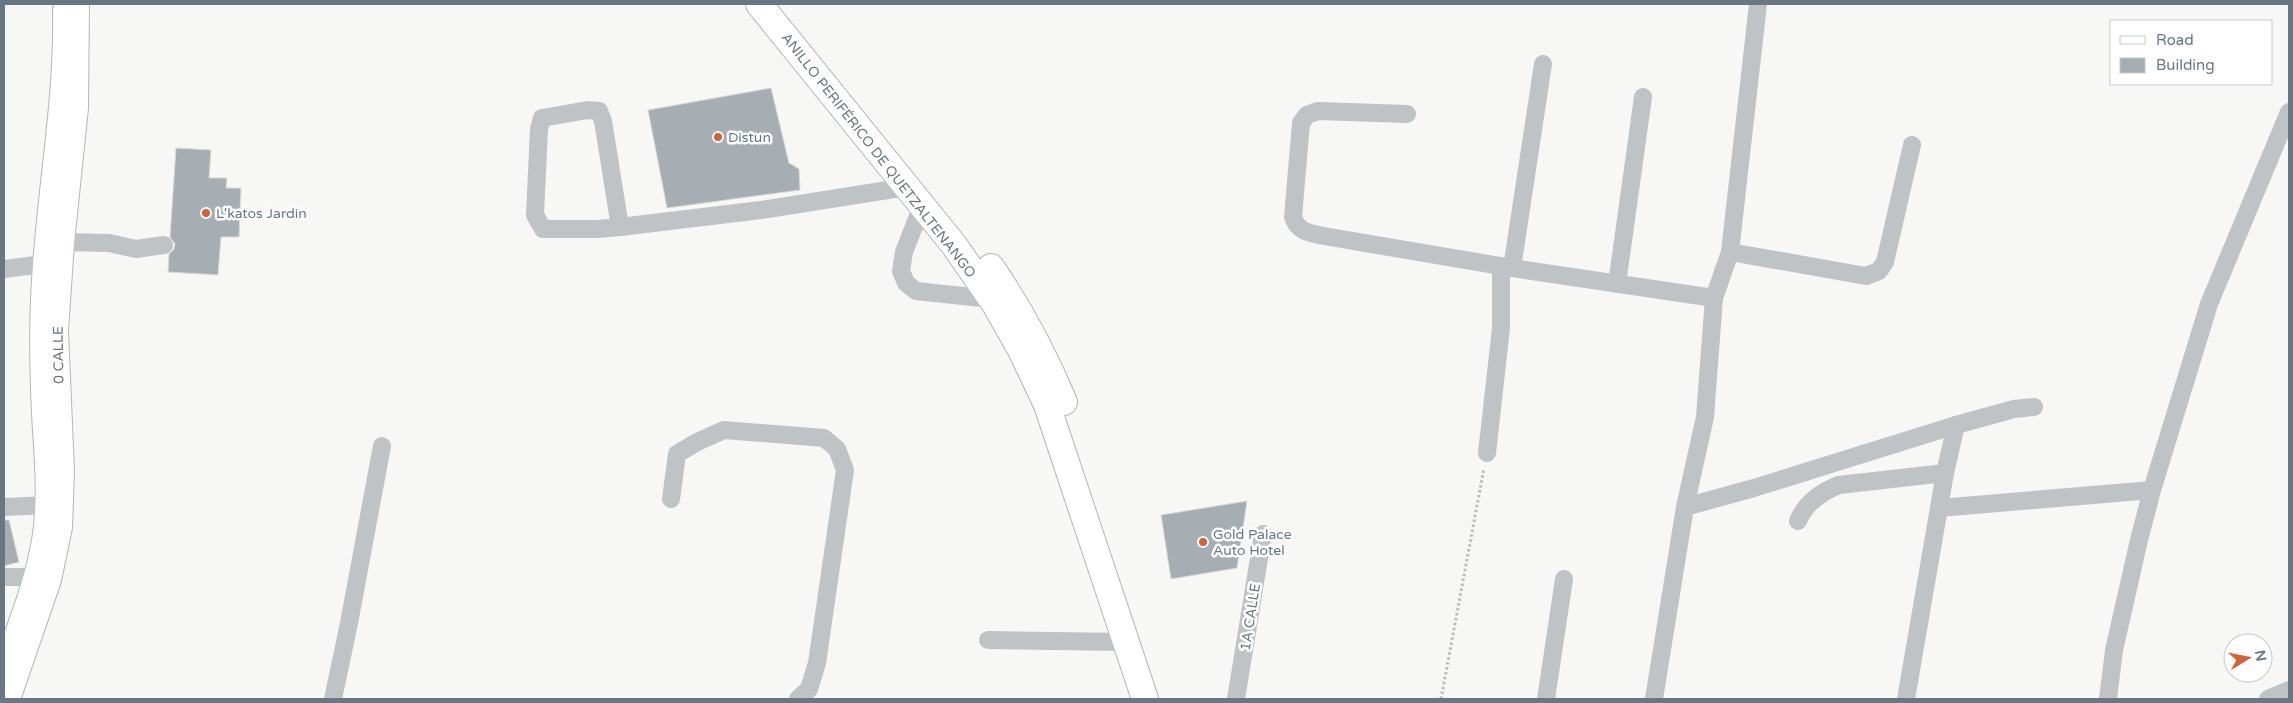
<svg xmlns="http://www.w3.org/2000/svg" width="2293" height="703" font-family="'Varela Round',sans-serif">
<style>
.building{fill:#a7aeb3;stroke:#d9d9d7}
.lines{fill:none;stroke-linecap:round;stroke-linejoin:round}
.major-casing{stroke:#b2b7ba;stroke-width:24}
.highway-casing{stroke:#b2b6b9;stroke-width:28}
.path{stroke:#b9bcbe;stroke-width:3;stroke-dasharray:2.5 2.5;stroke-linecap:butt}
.minor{stroke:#bfc3c6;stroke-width:18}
.major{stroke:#fff;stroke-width:22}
.highway{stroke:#fff;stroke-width:26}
.poi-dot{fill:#d36239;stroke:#fff;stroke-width:2}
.labels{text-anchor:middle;stroke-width:5;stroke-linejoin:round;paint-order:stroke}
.poi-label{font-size:14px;fill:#697783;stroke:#fff;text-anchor:start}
.street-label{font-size:14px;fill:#697783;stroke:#fff}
</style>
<rect width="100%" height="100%" fill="#f7f7f5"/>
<g class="building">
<polygon points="771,88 789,163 799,169 800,190 667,208 648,110"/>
<polygon points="176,148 211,150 209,178 227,178 226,188 241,188 239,237 221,237 218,275 168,272 169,254 174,249 175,244 170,237"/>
<polygon points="1247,501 1237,568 1171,579 1161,515"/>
<polygon points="4,520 9,520 19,562 4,566"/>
</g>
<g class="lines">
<g class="major-casing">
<g id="major">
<path d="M4 667C20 621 40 574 45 526 49 488 45 451 43 413 41 369 40 325 43 281 48 190 66 102 64 10"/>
<polyline points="9,699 50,580 61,527 63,471 57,331 63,242 77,108 78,4"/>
</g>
</g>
<g class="highway-casing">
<g id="highway">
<polyline points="759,4 954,245 995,304 1021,350 1047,405 1145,699"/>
<path d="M991 267C1022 312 1043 352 1064 402"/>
</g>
</g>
<polyline class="path" points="1441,699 1484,468"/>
<g class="minor">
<path d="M1407 114 1318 111 1307 115 1301 123 1293 217C1298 232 1309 233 1324 236L1512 268 1714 298"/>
<polyline points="922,206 904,252 901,271 906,283 916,291 991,299"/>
<polyline points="620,227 603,121 599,111 588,110 542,118 539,129 535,215 543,229 598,229 620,227 761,210 907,187"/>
<polyline points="63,242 109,243 136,249 164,245"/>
<polyline points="1730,252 1866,276 1879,271 1885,262 1912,145"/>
<polyline points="1512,268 1543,64"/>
<polyline points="4,269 44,264"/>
<polyline points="1617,284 1643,97"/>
<polyline points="1487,453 1501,328 1501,266"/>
<polyline points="671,499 677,454 697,442 724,430 824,438 837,449 845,470 817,663 809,689 798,699"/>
<polyline points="4,507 47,505"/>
<polyline points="1685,507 1754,488 1956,425"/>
<polyline points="1939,508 2152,490"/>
<path d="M1798 521C1806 502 1821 492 1839 485L1945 473"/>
<polyline points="4,577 34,577"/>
<polyline points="988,640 1126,642"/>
<polyline points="333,699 349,623 382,446"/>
<polyline points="1236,699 1263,534"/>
<polyline points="1546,699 1564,579"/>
<polyline points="1654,699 1685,507 1705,417 1714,298 1730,252 1758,4"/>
<polyline points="1906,699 1945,473 1956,425 2014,409 2034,407"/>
<polyline points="2108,699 2114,650 2139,540 2152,490 2209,304 2289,112"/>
<polyline points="2268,699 2289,690"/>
</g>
<use href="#major" class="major"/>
<use href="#highway" class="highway"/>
</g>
<g class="poi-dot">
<circle cx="718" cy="137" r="5"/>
<circle cx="206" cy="213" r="5"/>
<circle cx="1203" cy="542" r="5"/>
</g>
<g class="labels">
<g class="poi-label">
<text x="728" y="142">Distun</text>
<text x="216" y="218">L'katos Jardin</text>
<text x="1213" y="539">Gold Palace<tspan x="1213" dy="16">Auto Hotel</tspan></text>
</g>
<g class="street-label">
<text transform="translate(879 155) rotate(52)" y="5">ANILLO PERIFÉRICO DE QUETZALTENANGO</text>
<text transform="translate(58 355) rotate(-91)" y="5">0 CALLE</text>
<text transform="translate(1250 617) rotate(-81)" y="5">1A CALLE</text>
</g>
</g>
<rect width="2293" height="703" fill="none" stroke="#697783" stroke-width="10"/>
<rect x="2110" y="20" width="162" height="65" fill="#ffffff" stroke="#c3c9cd"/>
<rect x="2120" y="36" width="25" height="8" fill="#ffffff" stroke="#c3c9cd"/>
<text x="2156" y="45" font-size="15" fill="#697783">Road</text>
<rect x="2120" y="58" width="25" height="15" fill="#a7aeb3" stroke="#c3c9cd"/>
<text x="2156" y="70" font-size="15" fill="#697783">Building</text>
<g transform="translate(2248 658) rotate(80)"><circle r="24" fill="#ffffff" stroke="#c3c9cd"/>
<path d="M0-4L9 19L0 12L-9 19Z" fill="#d36239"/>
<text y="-8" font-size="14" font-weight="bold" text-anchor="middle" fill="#697783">N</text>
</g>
</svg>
